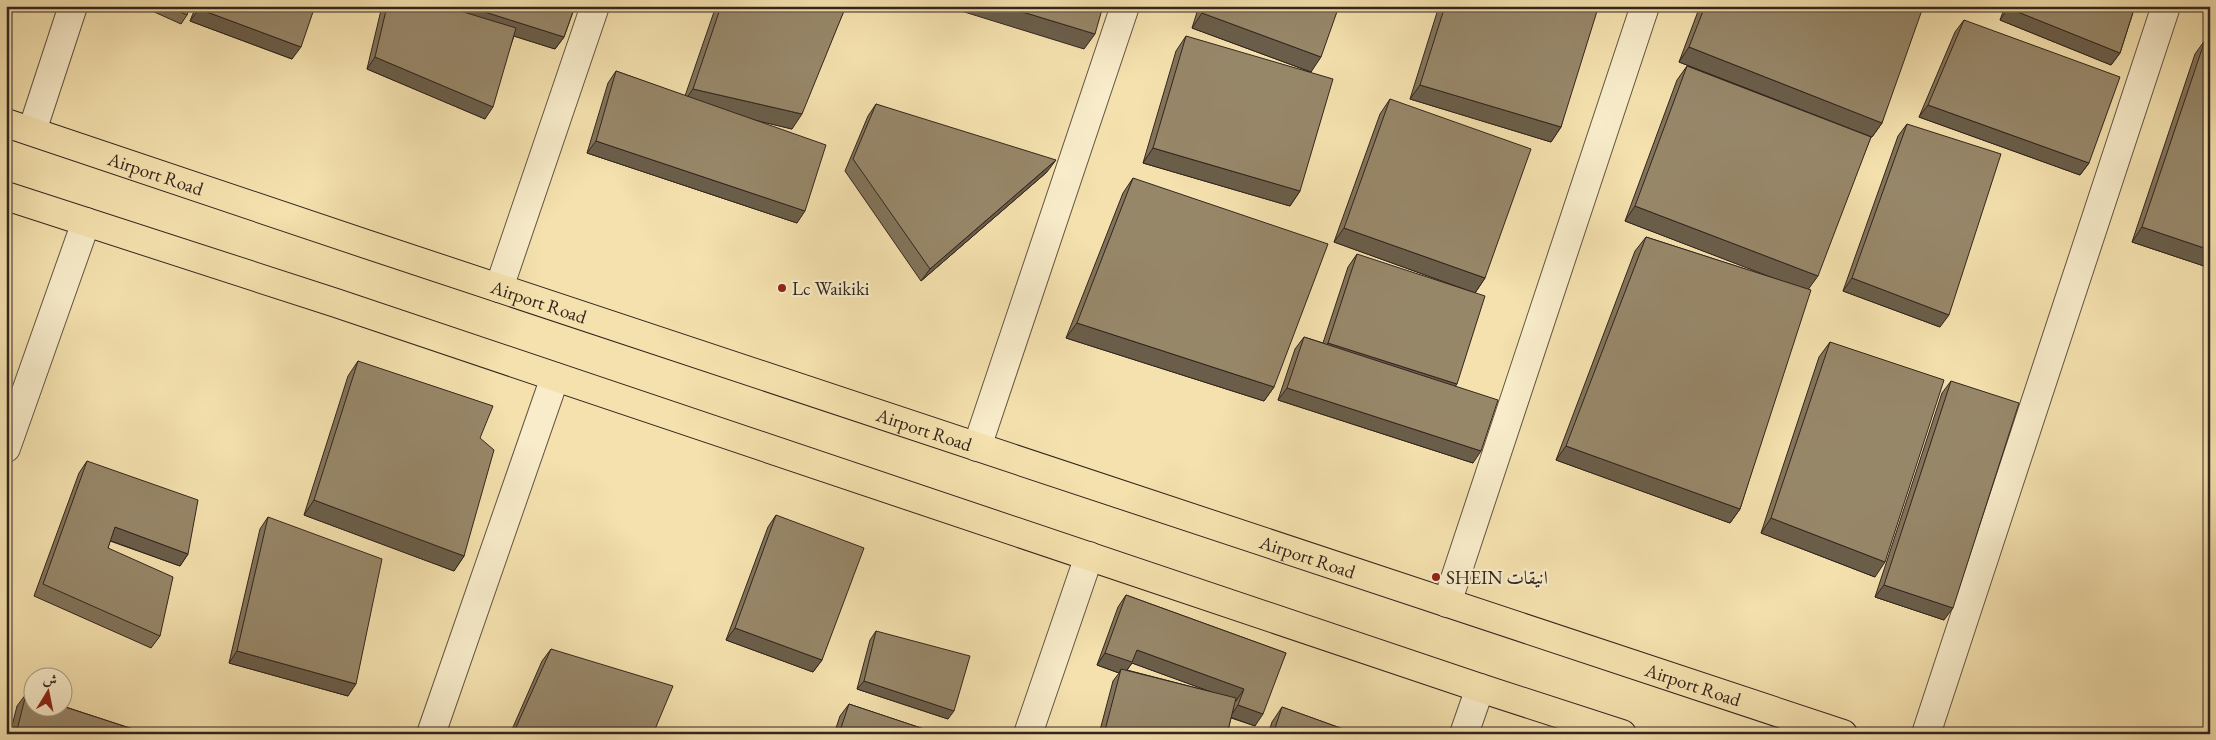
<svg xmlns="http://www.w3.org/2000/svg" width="2216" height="740" font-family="'EB Garamond',Amiri,serif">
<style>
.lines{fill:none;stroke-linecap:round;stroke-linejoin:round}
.street-casing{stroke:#635442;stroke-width:30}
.highway-casing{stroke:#33251e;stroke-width:30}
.street{stroke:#f8ecca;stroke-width:28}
.highway{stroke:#f4e1ae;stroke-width:28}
.wall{fill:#82745a;stroke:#33251e;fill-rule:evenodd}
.shaded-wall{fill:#6a5e4a;stroke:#33251e}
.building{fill:#978769;stroke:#33251e}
.poi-dot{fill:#8f2418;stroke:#f8ecca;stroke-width:2}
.labels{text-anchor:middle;stroke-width:4.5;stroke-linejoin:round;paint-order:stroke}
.street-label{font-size:19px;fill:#33251e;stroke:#f8ecca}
.poi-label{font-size:19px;fill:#33251e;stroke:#f8ecca;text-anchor:start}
</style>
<rect width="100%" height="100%" fill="#f4e1ae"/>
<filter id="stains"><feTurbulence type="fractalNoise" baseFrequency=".004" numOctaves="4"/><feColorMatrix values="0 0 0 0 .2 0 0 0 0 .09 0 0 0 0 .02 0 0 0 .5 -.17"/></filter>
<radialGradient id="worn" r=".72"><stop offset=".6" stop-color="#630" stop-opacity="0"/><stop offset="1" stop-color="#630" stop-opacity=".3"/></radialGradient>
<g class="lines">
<g class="street-casing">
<g id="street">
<polyline points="32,131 73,6"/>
<polyline points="499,288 595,6"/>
<polyline points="977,447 1125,6"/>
<polyline points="6,448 86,222"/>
<polyline points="1447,603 1645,6"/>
<polyline points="431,734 555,377"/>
<polyline points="1028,734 1089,556"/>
<polyline points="1464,734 1480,688"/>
<polyline points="1926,734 2166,6"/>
</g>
</g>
<g class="highway-casing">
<g id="highway">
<path id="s1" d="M6 123 366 244 1843 734"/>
<polyline points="6,196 336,303 1480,688 1622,734"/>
</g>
</g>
<use href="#street" class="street"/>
<use href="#highway" class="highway"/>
</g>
<g class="wall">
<polygon points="141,6 190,6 187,15 181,24"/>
<polygon points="196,6 315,6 292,59 190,21"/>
<polygon points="382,6 444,6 458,11 460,6 575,6 564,37 555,49 514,36 485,119 367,69"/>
<polygon points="716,6 846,6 792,129 755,120 797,223 587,153 608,83 616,71 685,96"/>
<polygon points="1199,6 1339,6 1311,72 1192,28"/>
<polygon points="1439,6 1592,6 1561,127 1551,142 1410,99"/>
<polygon points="1700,6 1911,6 1882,123 1872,137 1871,137 1808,290 1740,509 1730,523 1556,460 1635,251 1646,237 1782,281 1625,221 1677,80 1687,66 1821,117 1679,62"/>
<polygon points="2005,6 2135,6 2120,53 2111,65 2000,20"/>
<polygon points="1964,20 2089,163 2080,175 1919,117 1955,32"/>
<polygon points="1186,36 1300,191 1290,206 1143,163 1176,51"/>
<polygon points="2205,40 2210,268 2132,242 2195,54"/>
<polygon points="1390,99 1485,278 1475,293 1334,242 1380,114"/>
<polygon points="876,104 1047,172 921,281 845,171 868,116"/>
<polygon points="1907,124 1940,327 1843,291 1898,136"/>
<polygon points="1133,178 1274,387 1264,401 1066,338 1123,193"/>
<polygon points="1357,254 1457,384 1455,386 1473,463 1278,400 1295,349 1304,337 1323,343 1348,267"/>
<polygon points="1830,342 1875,577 1761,533 1819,357"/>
<polygon points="358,361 480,438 464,556 454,571 304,515 348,376"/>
<polygon points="1951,381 1944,620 1875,597 1942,393"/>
<polygon points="87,461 188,554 180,566 110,541 108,548 160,636 151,648 34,596 79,473"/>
<polygon points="776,515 822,660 813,672 726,640 768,527"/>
<polygon points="268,517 348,696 229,663 260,529"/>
<path d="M1126 595 1286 653 1255 726 1231 718 1227 734H1099L1113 681 1119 673 1097 665 1118 607ZM1132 663 1212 692 1127 670Z"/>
<polygon points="876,631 948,719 857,689 870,640"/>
<polygon points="551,649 653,734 510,734 542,661"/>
<polygon points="26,694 148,734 10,734 17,706"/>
<polygon points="849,704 939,734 834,734 840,716"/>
<polygon points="1282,707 1357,734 1268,734 1272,722"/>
</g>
<g class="shaded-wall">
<polygon points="464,6 466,6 564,37 555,49 456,18"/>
<polygon points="945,6 1003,6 1095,34 1084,49"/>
<polygon points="2008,8 2120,53 2111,65 2000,20"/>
<polygon points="199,9 301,47 292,59 190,21"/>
<polygon points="1202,13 1321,57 1311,72 1192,28"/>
<polygon points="1689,47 1882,123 1872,137 1679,62"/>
<polygon points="375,57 493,107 485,119 367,69"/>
<polygon points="1420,85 1561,127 1551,142 1410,99"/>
<polygon points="693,89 802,114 792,129 683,103"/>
<polygon points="1928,105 2089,163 2080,175 1919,117"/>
<polygon points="596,141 805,211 797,223 587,153"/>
<polygon points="1153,148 1300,191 1290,206 1143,163"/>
<polygon points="1056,160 1047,172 921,281 930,269"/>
<polygon points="1635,206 1818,276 1807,291 1625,221"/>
<polygon points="2142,227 2210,250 2210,268 2132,242"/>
<polygon points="1344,228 1485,278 1475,293 1334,242"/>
<polygon points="1852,278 1949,315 1940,327 1843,291"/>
<polygon points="1077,323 1274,387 1264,401 1066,338"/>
<polygon points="1328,343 1457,384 1448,396 1319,355"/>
<polygon points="1287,388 1481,451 1473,463 1278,400"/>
<polygon points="1566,446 1740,509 1730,523 1556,460"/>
<polygon points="314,500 464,556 454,571 304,515"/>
<polygon points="1771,518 1885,562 1875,577 1761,533"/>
<polygon points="115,527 188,554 180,566 106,539"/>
<polygon points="1884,585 1953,608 1944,620 1875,597"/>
<polygon points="735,628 822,660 813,672 726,640"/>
<polygon points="1137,650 1244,689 1236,701 1132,663 1124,674 1121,669 1119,673 1097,665 1105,653"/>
<polygon points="237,651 356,684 348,696 229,663"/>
<polygon points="864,681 954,711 948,719 857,689"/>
<polygon points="1238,705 1263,714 1255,726 1230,717"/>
</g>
<g class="building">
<polygon points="167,6 190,6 187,15"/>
<polygon points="200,6 315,6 301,47 199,9"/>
<polygon points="387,6 444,6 516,28 493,107 375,57"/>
<polygon points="466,6 575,6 564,37"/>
<polygon points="721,6 846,6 802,114 693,89"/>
<polygon points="1003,6 1103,6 1095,34"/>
<polygon points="1204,6 1339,6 1321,57 1202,13"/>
<polygon points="1445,6 1592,6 1598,8 1561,127 1420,85"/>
<polygon points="1705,6 1911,6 1922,10 1882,123 1689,47"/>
<polygon points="2009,6 2135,6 2120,53 2008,8"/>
<polygon points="1964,20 2120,77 2089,163 1928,105"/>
<polygon points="1186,36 1333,79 1300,191 1153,148"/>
<polygon points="2205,40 2210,41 2210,250 2142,227"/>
<polygon points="1687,66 1871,137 1818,276 1635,206"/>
<polygon points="616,71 826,145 805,211 596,141"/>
<polygon points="1390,99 1531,149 1485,278 1344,228"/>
<polygon points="876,104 1056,160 930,269 853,159"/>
<polygon points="1907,124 2001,154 1949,315 1852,278"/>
<polygon points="1133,178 1328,244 1274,387 1077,323"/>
<polygon points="1646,237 1811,290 1740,509 1566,446"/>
<polygon points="1357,254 1485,296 1457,384 1328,343"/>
<polygon points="1304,337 1498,400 1481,451 1287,388"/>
<polygon points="1830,342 1944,380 1885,562 1771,518"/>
<polygon points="358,361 493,406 480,438 494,450 464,556 314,500"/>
<polygon points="1951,381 2019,403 1953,608 1884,585"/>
<polygon points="87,461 198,500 188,554 115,527 108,548 173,577 160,636 43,584"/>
<polygon points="776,515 864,548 822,660 735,628"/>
<polygon points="268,517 382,559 356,684 237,651"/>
<polygon points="1126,595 1286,653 1263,714 1238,705 1244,689 1137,650 1132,662 1105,653"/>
<polygon points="876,631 970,656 954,711 864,681"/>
<polygon points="551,649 673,686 653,734 513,734"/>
<polygon points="1121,669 1236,698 1227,734 1104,734"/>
<polygon points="26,694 32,696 32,708 62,708 62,706 148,734 16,734"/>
<polygon points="849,704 939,734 839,734"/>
<polygon points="1282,707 1357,734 1273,734"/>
</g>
<g class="poi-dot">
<circle cx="782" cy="288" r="5"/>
<circle cx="1436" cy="577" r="5"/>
</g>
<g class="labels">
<g class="street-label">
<text dy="7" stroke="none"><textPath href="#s1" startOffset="158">Airport Road</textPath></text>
<text dy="7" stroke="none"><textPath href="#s1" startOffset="562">Airport Road</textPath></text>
<text dy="7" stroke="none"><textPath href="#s1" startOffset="968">Airport Road</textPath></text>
<text dy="7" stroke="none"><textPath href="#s1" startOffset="1372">Airport Road</textPath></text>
<text dy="7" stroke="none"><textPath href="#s1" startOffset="1778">Airport Road</textPath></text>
</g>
<g class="poi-label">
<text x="792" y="295">Lc Waikiki</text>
<text x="1446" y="584">SHEIN انيقات</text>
</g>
</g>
<rect width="2216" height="740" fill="none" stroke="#f4e1ae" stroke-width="25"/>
<rect x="8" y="8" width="2201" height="725" fill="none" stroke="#33251e" stroke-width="2.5"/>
<rect x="12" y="12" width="2191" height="715" fill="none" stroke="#33251e"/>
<g transform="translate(48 692) rotate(10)"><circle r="24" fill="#f8ecca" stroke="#a99c85"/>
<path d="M0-4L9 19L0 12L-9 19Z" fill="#8f2418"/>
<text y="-8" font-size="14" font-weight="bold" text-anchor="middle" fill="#33251e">ش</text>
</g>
<rect width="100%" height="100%" filter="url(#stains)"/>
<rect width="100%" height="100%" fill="url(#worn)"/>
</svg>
